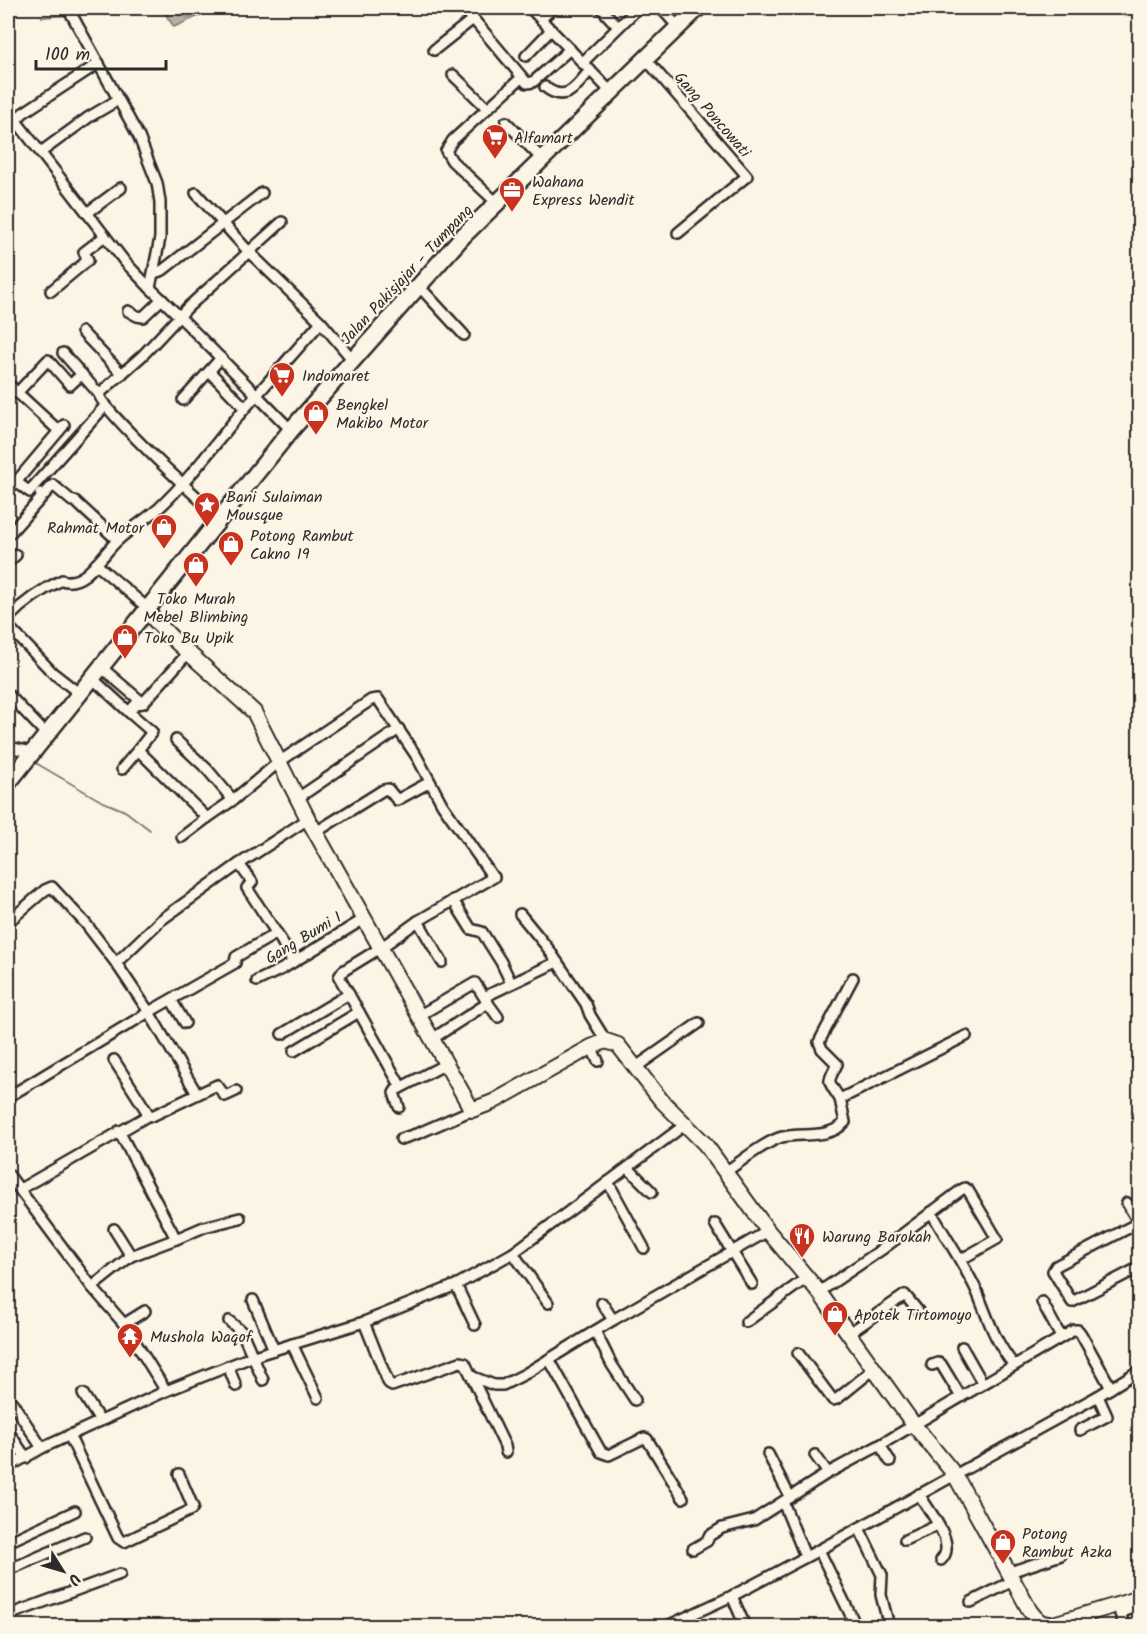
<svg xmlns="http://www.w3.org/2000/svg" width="1147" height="1634" font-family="Kalam,sans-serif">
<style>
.water{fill:url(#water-ripples);stroke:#7d7b74;stroke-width:1.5}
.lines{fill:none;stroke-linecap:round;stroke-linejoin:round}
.stream{stroke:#7d7b74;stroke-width:2}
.street-casing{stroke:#2b2b2b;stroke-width:14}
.secondary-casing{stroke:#2b2b2b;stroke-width:18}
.primary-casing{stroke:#2b2b2b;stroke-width:20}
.street{stroke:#fcf5e5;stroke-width:9}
.secondary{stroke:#fcf5e5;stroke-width:14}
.primary{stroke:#fcf5e5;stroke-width:15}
.labels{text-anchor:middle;stroke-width:4.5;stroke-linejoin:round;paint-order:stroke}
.street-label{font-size:16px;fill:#2b2b2b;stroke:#fcf5e5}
.poi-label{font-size:16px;fill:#2b2b2b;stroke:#fcf5e5;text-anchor:start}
</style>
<defs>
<pattern id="water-ripples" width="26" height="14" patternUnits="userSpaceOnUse" patternTransform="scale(1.5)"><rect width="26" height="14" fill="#b4b0a5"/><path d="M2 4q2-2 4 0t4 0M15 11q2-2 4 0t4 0" fill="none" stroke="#938f87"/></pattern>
</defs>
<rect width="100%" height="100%" fill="#fcf5e5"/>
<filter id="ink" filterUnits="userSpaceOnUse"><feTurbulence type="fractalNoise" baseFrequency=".0167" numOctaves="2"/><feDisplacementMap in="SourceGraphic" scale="12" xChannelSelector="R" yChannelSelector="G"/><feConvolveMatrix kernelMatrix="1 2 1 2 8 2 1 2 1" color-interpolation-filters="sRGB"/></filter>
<g filter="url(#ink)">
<polygon class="water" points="161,8 217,8 174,27"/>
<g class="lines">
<g class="stream">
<polyline points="75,15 93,11 100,8"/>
<polyline points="42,17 69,15"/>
<polyline points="34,762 101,801 125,811 150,830"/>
</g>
<g class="street-casing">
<g id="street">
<path d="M68 8 139 137 157 183 160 202V238L150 288C198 333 244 383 291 430"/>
<polyline points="464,8 527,83 533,82 570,49"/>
<polyline points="530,8 611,92"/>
<polyline points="601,8 618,27"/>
<polyline points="661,8 678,27"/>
<polyline points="541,19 553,8"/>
<polyline points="434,50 473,19"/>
<polyline points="526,56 551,30"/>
<polyline points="645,58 747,176 678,233"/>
<polyline points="99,63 23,113 18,118 17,122 125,262 150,288"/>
<polyline points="582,63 638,8"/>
<polyline points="453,75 487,108"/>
<path d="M545 87C566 104 577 86 590 70"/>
<polyline points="506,122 542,159"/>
<polyline points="41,152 89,117 118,100"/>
<polyline points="196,193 248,251 321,322 352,359"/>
<polyline points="497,203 452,161 446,151 453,140 521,78"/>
<polyline points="87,213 121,188"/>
<polyline points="154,273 163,270 262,193"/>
<polyline points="418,285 464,335"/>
<polyline points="51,291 88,260 84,252 105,236"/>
<polyline points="128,311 137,316 143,317 162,299"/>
<polyline points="82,332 122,374"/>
<path d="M63 353 99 394C101 410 202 502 220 518"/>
<polyline points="210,372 245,408"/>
<polyline points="8,384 59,431"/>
<polyline points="17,393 48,360 70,385 82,374"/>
<polyline points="99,394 143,355 188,307 282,222"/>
<polyline points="183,400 221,358"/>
<polyline points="64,425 16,482 30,492 33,487 106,405"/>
<polyline points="43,496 53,485 72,501 75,501 117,540"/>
<polyline points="10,533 43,496 40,493"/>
<polyline points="8,562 16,555"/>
<polyline points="96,564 144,605 146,611"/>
<path d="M8 618C24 602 41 590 62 580 85 588 103 553 118 540 130 529 145 520 158 509 188 481 213 447 239 415 266 384 294 353 321 322"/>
<polyline points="8,626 53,673 80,694"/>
<polyline points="101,667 143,703"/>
<polyline points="92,678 129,712"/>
<polyline points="8,694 46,734"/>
<polyline points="176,740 207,769 233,800"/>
<polyline points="8,747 32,752"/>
<polyline points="138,750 152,732 129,712 136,704 143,703 189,652"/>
<polyline points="122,769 138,750 207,818 233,800 279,762 371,700 378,699 417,757 442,804 492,876"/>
<polyline points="298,798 399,729"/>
<polyline points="316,832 383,790 388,789 397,800 430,782"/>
<polyline points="182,837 207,818"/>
<polyline points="239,864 252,882 247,888 281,940 292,961"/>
<polyline points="453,900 471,929 482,932 501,962 511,983"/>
<polyline points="520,914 547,947 586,1004 590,1015 606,1041"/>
<polyline points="418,921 442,962"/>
<polyline points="8,922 45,890 52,887 86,924 116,963"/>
<polyline points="257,981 282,969 364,919"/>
<polyline points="485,999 498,1017"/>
<polyline points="172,1001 185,1023"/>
<polyline points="359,1012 401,1087"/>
<polyline points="420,1015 475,983 484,997 557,962"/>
<polyline points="282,1034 349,994"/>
<polyline points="432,1039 488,1003"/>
<polyline points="591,1047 598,1061"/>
<polyline points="294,1051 359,1012 339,977 343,971 382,947 418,921 494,877"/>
<polyline points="636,1067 699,1023"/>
<polyline points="197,1094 149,1012 235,963 236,957 277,933"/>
<polyline points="8,1097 149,1012 116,963 161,920 239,864 308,819"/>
<path d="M840 1099C827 1079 827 1084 837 1064L822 1049 819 1042 853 978"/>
<polyline points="399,1107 394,1093 396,1090 446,1064"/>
<polyline points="149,1115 152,1116 217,1085 225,1096 236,1091"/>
<polyline points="401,1139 419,1133 472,1110"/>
<polyline points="628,1168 652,1192"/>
<path d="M725 1172C741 1162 764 1142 782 1137 802 1132 829 1140 845 1122L840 1099 966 1036"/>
<polyline points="8,1174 92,1287 124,1324 166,1391"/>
<polyline points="608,1182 644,1248"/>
<polyline points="20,1189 149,1115 114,1060"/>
<polyline points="1127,1203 1140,1225"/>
<polyline points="1138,1223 1056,1266 1053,1271 1072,1302 1140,1267"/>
<polyline points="715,1224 752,1284"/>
<polyline points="114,1229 131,1256"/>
<polyline points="176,1239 204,1227 240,1218"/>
<polyline points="513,1253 548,1303"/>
<path d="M960 1260C966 1271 973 1282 978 1294 988 1319 996 1344 1014 1365"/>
<polyline points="456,1285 475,1325"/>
<polyline points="92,1287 131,1256 176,1239 119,1131"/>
<polyline points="819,1292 884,1248 961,1190 965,1188 968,1190 997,1239 960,1260 931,1212"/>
<polyline points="253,1300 274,1350"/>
<polyline points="1042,1302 1061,1337"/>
<polyline points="602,1303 613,1320"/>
<polyline points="229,1321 242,1332 263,1380"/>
<polyline points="364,1322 388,1382 392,1386 460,1362 465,1363 505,1446 506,1452"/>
<polyline points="746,1322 808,1277"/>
<polyline points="124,1324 145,1311"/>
<polyline points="595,1331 612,1365 635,1400"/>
<polyline points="848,1334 905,1295 918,1311"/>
<polyline points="292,1344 318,1398"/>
<polyline points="962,1347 983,1384"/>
<polyline points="798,1353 833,1400 837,1399 874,1369"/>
<polyline points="549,1359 601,1452 609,1455 644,1438 647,1439 683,1498"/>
<polyline points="932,1365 938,1363 941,1364 961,1397"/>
<polyline points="228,1366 236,1386"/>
<polyline points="473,1377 494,1385 503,1385 525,1374 613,1320 768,1231"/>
<polyline points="83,1394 100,1421"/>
<polyline points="12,1402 42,1448"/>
<polyline points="1080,1430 1107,1416 1098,1396"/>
<polyline points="8,1431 26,1458"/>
<polyline points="69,1435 118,1538 124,1542 191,1510 193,1507 179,1474"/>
<polyline points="880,1445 890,1461"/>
<polyline points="768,1454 790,1497"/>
<polyline points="815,1455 828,1473"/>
<polyline points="8,1467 42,1448 166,1391 254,1356 364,1322 456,1285 513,1253 686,1124"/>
<path d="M919 1494C928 1510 958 1544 941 1560"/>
<polyline points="783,1502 805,1556"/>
<polyline points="859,1528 882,1575 881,1595 889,1626"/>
<polyline points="905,1540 938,1525"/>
<polyline points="8,1542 75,1511"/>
<polyline points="693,1549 707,1541 709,1536 722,1528 754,1520 828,1473 880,1445 1074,1330 1078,1330 1081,1334 1111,1388"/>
<polyline points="819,1550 855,1624"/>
<polyline points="8,1570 85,1537"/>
<polyline points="1010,1572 1061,1555"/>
<polyline points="732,1596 745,1626"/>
<polyline points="971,1602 1015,1580"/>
<polyline points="8,1606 10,1612 14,1613 120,1574"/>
<polyline points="1119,1608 1124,1626"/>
<polyline points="1086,1613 1089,1626"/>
<polyline points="1120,1614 1133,1607 1136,1599"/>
<polyline points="667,1626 732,1596 819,1550 1098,1396 1140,1370"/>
</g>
</g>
<g class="secondary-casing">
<path id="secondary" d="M146 611 172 638 254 712 308 819 472 1110 493 1102 591 1047 606 1041 618 1045 661 1100 705 1144 768 1231 819 1292 914 1425 955 1475 1030 1611C1037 1620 1041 1625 1053 1624L1140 1598"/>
</g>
<g class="primary-casing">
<polyline id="primary" points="8,783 291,430 463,236 698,8"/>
</g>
<use href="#street" class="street"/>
<use href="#secondary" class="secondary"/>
<use href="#primary" class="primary"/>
</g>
</g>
<defs>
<g id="supermarket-pin" transform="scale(1.35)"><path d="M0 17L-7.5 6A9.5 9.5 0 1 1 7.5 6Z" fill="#c8321e" stroke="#fcf5e5"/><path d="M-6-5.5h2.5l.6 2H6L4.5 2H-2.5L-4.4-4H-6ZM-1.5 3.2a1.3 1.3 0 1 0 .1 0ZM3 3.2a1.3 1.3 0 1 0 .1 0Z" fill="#fff"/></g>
<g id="office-pin" transform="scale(1.35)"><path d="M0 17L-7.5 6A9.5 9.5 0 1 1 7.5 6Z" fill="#c8321e" stroke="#fcf5e5"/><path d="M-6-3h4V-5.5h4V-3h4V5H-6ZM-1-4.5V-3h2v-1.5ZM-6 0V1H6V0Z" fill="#fff"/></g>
<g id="shop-pin" transform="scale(1.35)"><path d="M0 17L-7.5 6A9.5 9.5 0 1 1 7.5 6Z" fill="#c8321e" stroke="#fcf5e5"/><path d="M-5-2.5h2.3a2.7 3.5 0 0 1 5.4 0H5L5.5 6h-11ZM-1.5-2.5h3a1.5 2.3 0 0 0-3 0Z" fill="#fff"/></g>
<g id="sight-pin" transform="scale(1.35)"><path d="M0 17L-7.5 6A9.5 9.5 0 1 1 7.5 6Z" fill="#c8321e" stroke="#fcf5e5"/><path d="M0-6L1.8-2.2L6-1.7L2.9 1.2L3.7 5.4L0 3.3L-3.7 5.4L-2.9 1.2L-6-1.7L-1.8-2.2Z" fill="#fff"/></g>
<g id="restaurant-pin" transform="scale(1.35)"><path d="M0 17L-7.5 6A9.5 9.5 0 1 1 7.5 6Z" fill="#c8321e" stroke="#fcf5e5"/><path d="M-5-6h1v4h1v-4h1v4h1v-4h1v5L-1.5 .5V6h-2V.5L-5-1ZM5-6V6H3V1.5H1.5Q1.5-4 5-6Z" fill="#fff"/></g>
<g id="temple-pin" transform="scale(1.35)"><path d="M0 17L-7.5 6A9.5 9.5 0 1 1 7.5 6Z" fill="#c8321e" stroke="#fcf5e5"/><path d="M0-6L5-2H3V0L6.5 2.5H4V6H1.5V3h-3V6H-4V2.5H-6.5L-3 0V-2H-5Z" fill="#fff"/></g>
</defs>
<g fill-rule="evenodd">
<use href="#supermarket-pin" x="495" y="137"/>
<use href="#office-pin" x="512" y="190"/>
<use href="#supermarket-pin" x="282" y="375"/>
<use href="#shop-pin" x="316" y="413"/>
<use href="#sight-pin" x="207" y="505"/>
<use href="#shop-pin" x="164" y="527"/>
<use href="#shop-pin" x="231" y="544"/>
<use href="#shop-pin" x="196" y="565"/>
<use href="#shop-pin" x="125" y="637"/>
<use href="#restaurant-pin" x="802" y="1236"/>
<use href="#shop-pin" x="835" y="1314"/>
<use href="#temple-pin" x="130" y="1336"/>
<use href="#shop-pin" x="1003" y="1542"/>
</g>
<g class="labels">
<g class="street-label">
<text transform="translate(713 114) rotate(49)" y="6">Gang Poncowati</text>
<text transform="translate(406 274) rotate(-47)" y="6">Jalan Pakisjajar - Tumpang</text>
<text transform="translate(303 937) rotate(-31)" y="6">Gang Bumi I</text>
</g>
<g class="poi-label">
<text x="514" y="143">Alfamart</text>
<text x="532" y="187">Wahana<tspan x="532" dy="18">Express Wendit</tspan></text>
<text x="302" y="381">Indomaret</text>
<text x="336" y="410">Bengkel<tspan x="336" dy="18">Makibo Motor</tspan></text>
<text x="226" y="502">Bani Sulaiman<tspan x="226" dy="18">Mousque</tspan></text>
<text x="144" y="533" text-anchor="end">Rahmat Motor</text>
<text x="250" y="541">Potong Rambut<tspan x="250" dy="18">Cakno 19</tspan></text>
<text x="196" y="604" text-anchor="middle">Toko Murah<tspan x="196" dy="18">Mebel Blimbing</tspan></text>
<text x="144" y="643">Toko Bu Upik</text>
<text x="822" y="1242">Warung Barokah</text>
<text x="854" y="1320">Apotek Tirtomoyo</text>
<text x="150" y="1342">Mushola Waqof</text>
<text x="1022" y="1539">Potong<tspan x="1022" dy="18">Rambut Azka</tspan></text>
</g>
</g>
<rect width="1147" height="1634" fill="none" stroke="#fcf5e5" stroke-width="30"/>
<rect x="15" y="15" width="1117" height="1604" fill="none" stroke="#2b2b2b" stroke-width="2" filter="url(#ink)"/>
<g transform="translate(63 1571) rotate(127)" stroke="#fcf5e5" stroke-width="4.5" paint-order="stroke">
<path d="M0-4.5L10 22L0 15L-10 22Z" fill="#2b2b2b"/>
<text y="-9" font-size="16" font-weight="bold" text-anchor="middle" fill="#2b2b2b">U</text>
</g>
<path d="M36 60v9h130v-9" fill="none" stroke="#2b2b2b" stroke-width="3"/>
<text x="45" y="60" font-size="18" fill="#2b2b2b" stroke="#fcf5e5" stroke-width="4.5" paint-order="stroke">100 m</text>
</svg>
